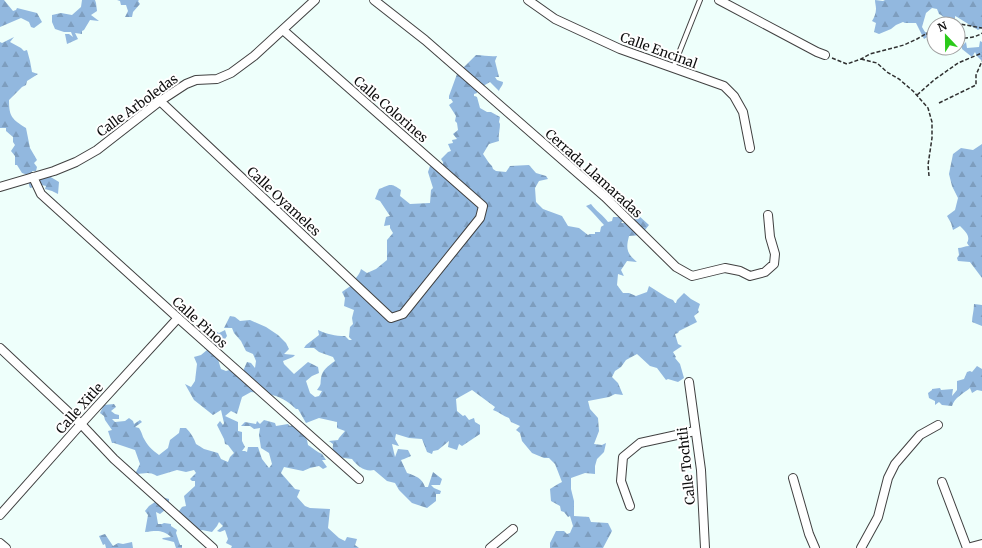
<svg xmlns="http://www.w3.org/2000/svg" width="982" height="548" font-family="Merriweather,serif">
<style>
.forest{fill:url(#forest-firs)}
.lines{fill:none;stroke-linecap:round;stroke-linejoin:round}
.service-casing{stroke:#414141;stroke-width:6}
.minor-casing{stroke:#414141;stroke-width:10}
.path{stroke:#303030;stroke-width:1.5;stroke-dasharray:4 2;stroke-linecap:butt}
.service{stroke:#fff;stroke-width:4}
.minor{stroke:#fff;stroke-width:8}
.labels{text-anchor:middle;stroke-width:4;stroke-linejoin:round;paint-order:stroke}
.street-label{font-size:13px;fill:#0e0e0e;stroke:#fff}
</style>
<defs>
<pattern id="forest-firs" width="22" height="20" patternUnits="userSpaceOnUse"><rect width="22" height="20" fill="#92b8df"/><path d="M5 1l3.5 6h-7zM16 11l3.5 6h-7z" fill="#7d9dbe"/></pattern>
</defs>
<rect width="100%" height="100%" fill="#eefffb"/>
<g class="forest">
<polygon points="0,0 4,0 13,11 16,10 17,8 37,13 42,22 34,28 31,27 29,22 21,18 0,27"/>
<polygon points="82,0 95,0 96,3 97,11 91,15 99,21 90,20 84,30 82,31 82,34 75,33 78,39 67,44 65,34 69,34 73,37 71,32 64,32 55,29 52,22 52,15 61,13 72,15 81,7"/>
<polygon points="117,0 139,0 138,1 140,4 133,12 132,17 125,17 128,11 126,5 121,5 120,1"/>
<path d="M875 0 883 1 885 0H982V28L978 30C971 26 964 21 957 17L955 16V19L945 18 941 15 939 14 937 9 932 8 926 13 922 27 925 32 932 34 924 39 916 23H905L903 22 896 25 891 29 879 34 874 32 876 23 872 21C874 18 876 13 876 9 876 6 875 3 875 0Z"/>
<path d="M14 37 10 42 21 48 24 51 27 50 30 61 32 72 38 74 27 81 26 85 22 87 9 100C9 117 12 119 26 128L30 148 37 160 34 163 37 167 36 171H32L34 179 49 176 59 182 58 194 52 191 45 189 46 186 42 185 30 188 28 181V175L22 173 17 165H15V156L11 151 15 145 13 142V137L6 131V128H0V42L2 43Z"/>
<polygon points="980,41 982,42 982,61 977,56 975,52 972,57 962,49 962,46 966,42 967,48 979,47"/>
<path d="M476 55C484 55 490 57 497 56L495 61 499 77H495L497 80 503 82C503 86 500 87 499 91L490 82 478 89 477 93 474 94V96L477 97 480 108 487 112H491L500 117 499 122 500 124C500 130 498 135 499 141L489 144 483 154 489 163 492 166 493 169 496 171 506 172 510 166 529 165 536 173 546 176 548 179 539 181 535 188 536 202 543 209 562 216 568 226 579 228 588 235 590 234H595V232H600L601 227 604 225C598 219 593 212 586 206L591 204C596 211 603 215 608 222L612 221 613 217H623V221L621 223H626L628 225 629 221 634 215 631 211 635 209 638 215 649 225 641 235 629 236C626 248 626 253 637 262L627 261 621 270 624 276 618 274 617 285 623 293H629L636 296 647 292 649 286 668 298 673 300 675 303H676L677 300 684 293 691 299 700 304 698 310 699 312 694 316 697 322 679 331 678 333 675 334 678 344 682 346 673 352 676 357 675 358 680 364 684 378 678 382 668 379 666 380 657 368 650 366 637 354 626 360 621 367 615 371 612 377 618 383 623 395 615 394 609 397 588 401 590 409 598 418 599 431 594 444 602 445 606 443 604 452 597 459 595 466V474L585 473 571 478V489L574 501V516L589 517 591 522 608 523 612 531 603 548H550V543L556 531H564L567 534 570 533 573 526 570 516 568 517 564 512 561 511 560 506 551 501 550 489C554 487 557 484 562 482L555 464 549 458H544L532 453 522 441 520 433 516 430 520 426 511 422 509 418C503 416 499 412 493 410L495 407 472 390 456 399 457 411 463 416 465 415 469 420 474 418 475 422 480 425V434L462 446 459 444 457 450 448 447 449 441 438 450 433 451 432 454 427 452 422 439 409 438 396 434 395 439 399 446 392 444 395 457 398 449 408 450 411 456 404 459 401 460 407 473C416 476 422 478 425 487H428L433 472 442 479 440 485H431L434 488 441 491 440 494H436V501L427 508 412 503 399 490 395 483 387 481 374 470C365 472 357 466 352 459L336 457 332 455 333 444 329 441 338 440 339 438 345 431 337 428V422L319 418 306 423 298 409H296C288 401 279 396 268 394 262 393 257 393 251 392L242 397 237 414 231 411 225 416 238 422V431L242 432V441L245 447 242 451H245L247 452 248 447H258L262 459 269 468 272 464 269 453 261 448 259 435 260 428 254 429 250 426H241L245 422 256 424 257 421 260 424 264 420 275 423 276 426 288 424 290 426 300 421 301 426 307 428 305 437 307 440 308 445C313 448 317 452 322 454L326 460H322L327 467 323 469 319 466 310 468 303 471 284 467 281 473 295 489 300 490 297 497 305 506 310 508 330 509 328 528 339 538 345 541 347 537 357 539 355 545 359 548H231L232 546 226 543 228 539 225 530 220 532 217 531 223 526 219 522 217 526 212 532 202 530 194 534 182 523 180 524 176 515 182 507 186 506 184 496 195 486V481H192L190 479 196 473 194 470 186 472 177 470 157 476C148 471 145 474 135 474L140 464 135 450 114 443H112L108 431 112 430 105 420 104 416 100 413 104 405 114 404 116 407 111 411 115 414 119 415V419H112L115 422 125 421 129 418 133 421 134 424 140 420 142 422 135 427 139 428C141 431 142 434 143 437 147 445 152 450 159 455L168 448 170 440 179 433 180 428H186C191 433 194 438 196 444L204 449 218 453 221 459 228 462 230 457 234 453 228 445 225 444 224 439 217 425 220 421 223 425 224 423 221 410 213 415 194 400 185 384 191 387 195 381 197 364 194 357 201 355 207 350 204 348 212 341V329L219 333 225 330 227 336C217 351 215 351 221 369L226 371C232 369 238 368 243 371L247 362 251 363 255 368 256 361 253 354 246 351 241 341 234 333 232 328H224L230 316 235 317 240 321 250 320 266 327 278 335 286 343 289 349 284 354 295 355 293 357 283 361 284 364 294 374 308 362 318 367 319 373 312 376 306 381 310 393 315 397 319 396 322 391 317 390C322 383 320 385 321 378 322 370 328 366 335 361L333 357 319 352 314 348H304L306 345 319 335 318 330C327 334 335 336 345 336L349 340H352L349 337 350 327 353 324 352 318 354 310 344 306 345 298 342 292C349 287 352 286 356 278 358 275 360 273 361 269L367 273 376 269 387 260V240L393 233 390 228V225L384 226 386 217 390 216 380 201 375 199 379 189C390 185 390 182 401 190L400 196 410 204 430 203 431 190 433 188 428 172 430 166H434V159L443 165V162L441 159 448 152 451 151 448 144 453 143 452 140 457 139 453 134 458 130 457 123 455 121 456 116 449 105 453 102 451 99H449V96L457 74V67L463 68Z"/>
<path d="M982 144V278L970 262 958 261 957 258 959 255 958 248C962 248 965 246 969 246L967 243C971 236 965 231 960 226L953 230 951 223 947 216 955 210 958 198 952 186 949 174 953 154 961 148 973 150Z"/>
<path d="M974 304 982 305V326L972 322C972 316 974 311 974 304Z"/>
<path d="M977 366 982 369V391L977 390 972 393 970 388C964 393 954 398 952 406 948 406 946 405 942 405L939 402 935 405V401L929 398 928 393 932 390V389L940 388 941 390 953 389 952 396 957 390V381L964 379 967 372 970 371 972 372Z"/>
<path d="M155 496 162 497 169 499V508L165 510 160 514 156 512 158 524H162L164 523 171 524V526L177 530 176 533 180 545H182V548H176L174 542 162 539 163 538 171 537C162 529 156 531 145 532L148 515 145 511 149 506 155 502Z"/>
<polygon points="105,534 113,546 118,543 123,544 132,542 133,548 106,548 105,544 103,545 99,536"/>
</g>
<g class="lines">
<g class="service-casing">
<polyline id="service" points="673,68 700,0"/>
</g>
<g class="minor-casing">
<g id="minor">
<polyline points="374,0 425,40 605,197 676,267 692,276 725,268 740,271 750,276 765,272 774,264 775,254 770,237 768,215"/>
<polyline points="528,0 555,19 620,49 724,86 734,96 743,112 750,148"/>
<polyline points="719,0 817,52 825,55"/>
<polyline points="160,101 391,318 403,314 480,218 483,206 283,30"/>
<polyline points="33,177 41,194 178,318 359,479"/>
<polyline points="0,187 54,171 76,162 97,150 160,101 186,84 196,80 217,79 231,73 254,56 315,0"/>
<polyline points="0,348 81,424 114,459 213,548"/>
<polyline points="689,382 701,470 705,548"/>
<polyline points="793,478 809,534 815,548"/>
<polyline points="942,482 967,548"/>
<polyline points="630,506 621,481 623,457 640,443 695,431"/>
<polyline points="0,515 81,424 178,318"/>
<polyline points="0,543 6,548"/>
<polyline points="490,548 513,529"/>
<polyline points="861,548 878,517 888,478 895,464 920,435 938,425"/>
<polyline points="967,548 982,544"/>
</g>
</g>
<g class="path">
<polyline points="944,24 949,22 982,28"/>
<polyline points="926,34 934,35"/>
<path d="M958 38C966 38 975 38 982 33"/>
<polyline points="832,58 847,64 861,59 870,54 904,45 917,39 934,29"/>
<polyline points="861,59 877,63 887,72 899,79 913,91 928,108 932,122 932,138 928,165 929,176"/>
<polyline points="917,95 934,80 958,63 982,53"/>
<polyline points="939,103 976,85 976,75 982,61"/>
</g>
<use href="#service" class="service"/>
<use href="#minor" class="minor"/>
</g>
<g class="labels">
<g class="street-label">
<text transform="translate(659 50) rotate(20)" y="5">Calle Encinal</text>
<text transform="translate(137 105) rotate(-36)" y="5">Calle Arboledas</text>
<text transform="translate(391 109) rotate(41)" y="5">Calle Colorines</text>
<text transform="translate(594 173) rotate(42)" y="5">Cerrada Llamaradas</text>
<text transform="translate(284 201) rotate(43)" y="5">Calle Oyameles</text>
<text transform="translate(200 322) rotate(42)" y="5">Calle Pinos</text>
<text transform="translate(79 408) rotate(-48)" y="5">Calle Xitle</text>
<text transform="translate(686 466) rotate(-96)" y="5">Calle Tochtli</text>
</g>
</g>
<g transform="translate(946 36) rotate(338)"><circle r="19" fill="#ffffff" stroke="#9f9f9f"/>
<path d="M0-3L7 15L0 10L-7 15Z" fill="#2aca19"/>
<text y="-6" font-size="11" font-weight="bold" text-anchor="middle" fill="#0e0e0e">N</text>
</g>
</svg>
